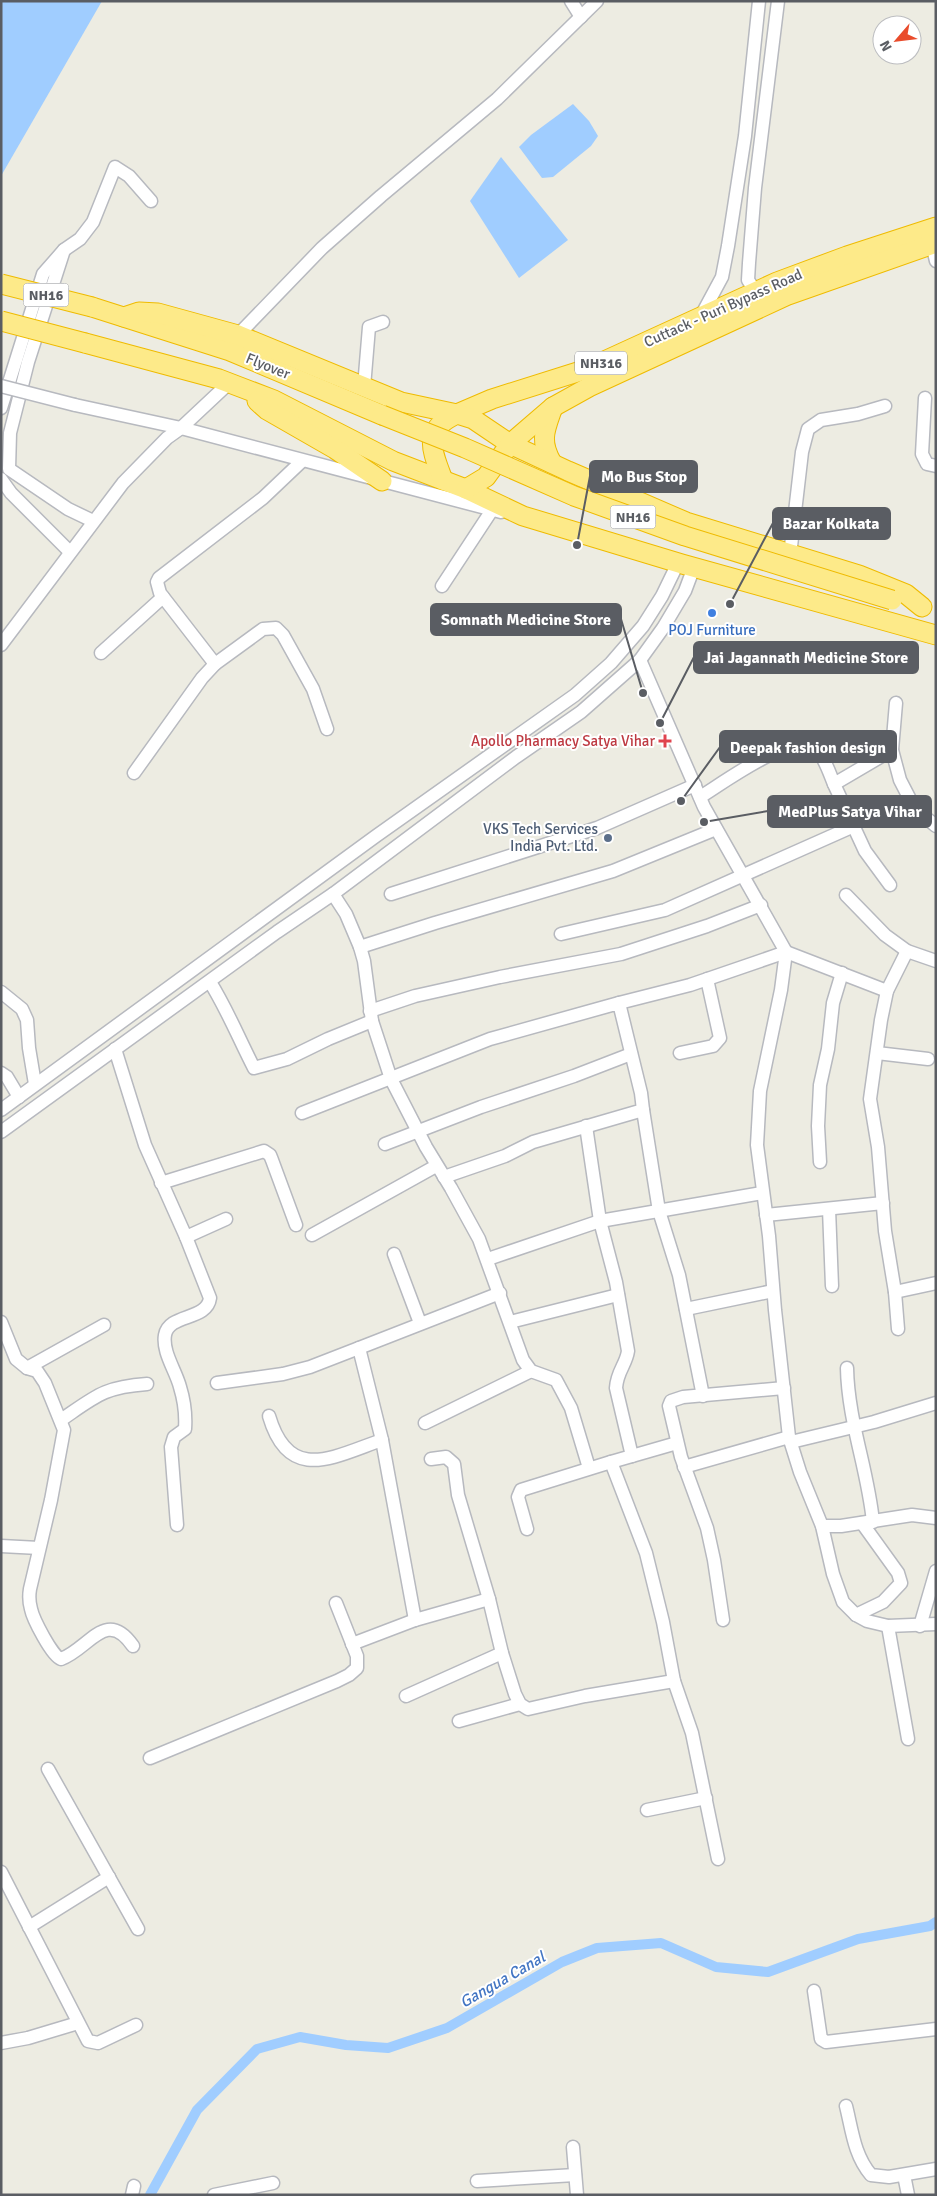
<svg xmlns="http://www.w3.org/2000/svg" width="937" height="2196" font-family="Signika,sans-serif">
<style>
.water{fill:#a0cdff}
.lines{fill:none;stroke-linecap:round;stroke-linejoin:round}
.canal{stroke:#a0cdff;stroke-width:10}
.minor-casing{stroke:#b7b9bf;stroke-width:15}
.highway-casing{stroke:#efbb00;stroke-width:21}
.minor{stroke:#fff;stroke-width:12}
.highway{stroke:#fdea89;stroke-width:19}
.minor-bridge-casing{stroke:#b7b9bf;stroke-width:15;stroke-linecap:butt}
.highway-bridge-casing{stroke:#efbb00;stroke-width:21;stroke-linecap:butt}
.minor-bridge{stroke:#fff;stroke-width:12}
.highway-bridge{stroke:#fdea89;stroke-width:19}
.shop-dot{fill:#3f7fe0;stroke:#fff;stroke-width:2}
.health-dot{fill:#e0444e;stroke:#fff;stroke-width:2}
.service-dot{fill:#5c6f8a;stroke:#fff;stroke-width:2}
.labels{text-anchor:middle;stroke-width:4;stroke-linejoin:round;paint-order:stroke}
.shield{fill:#fff;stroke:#8c8e92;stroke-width:1}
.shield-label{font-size:14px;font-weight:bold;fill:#5a5d63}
.street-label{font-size:15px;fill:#5a5d63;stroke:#fff}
.shop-label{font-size:15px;fill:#366cbe;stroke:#fff}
.health-label{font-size:15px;fill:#be3a42;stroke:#fff;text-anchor:end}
.service-label{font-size:15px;fill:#4e5e75;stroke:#fff;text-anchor:end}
.water-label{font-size:16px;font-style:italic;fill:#4275c3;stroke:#fff}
.leader{fill:none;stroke:#5a5d63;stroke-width:2}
.callout-dot{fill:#5a5d63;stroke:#fff;stroke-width:2}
.callout{fill:#5a5d63;stroke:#5a5d63;stroke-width:2}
.callout-label{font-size:16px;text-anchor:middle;font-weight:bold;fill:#fff}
</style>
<rect width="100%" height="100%" fill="#edece2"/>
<g class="water">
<polygon points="1,1 102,1 1,176"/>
<polygon points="573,104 589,121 598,136 591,146 553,177 542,178 519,147 531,135"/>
<polygon points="501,157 568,240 519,278 470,201"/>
</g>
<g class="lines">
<polyline class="canal" points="150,2195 197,2110 257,2049 300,2037 346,2045 388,2048 447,2028 562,1962 597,1948 661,1943 716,1967 768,1972 858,1939 930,1926 936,1922"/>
<g class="minor-casing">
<g id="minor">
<polyline points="571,1 581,17"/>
<polyline points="932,244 936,261"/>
<polyline points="64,250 28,362 10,433 9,469 68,509 93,521"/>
<polyline points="755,291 748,280 749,263 755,188 778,1"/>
<polyline points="701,316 722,277 728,246 745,136 759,1"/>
<polyline points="238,335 322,248 381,196 497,99 597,1"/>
<polyline points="364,387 369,327 383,322"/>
<polyline points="925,398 922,454 927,464 936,466"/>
<polyline points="75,405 181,428 501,512"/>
<polyline points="1,408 43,274 64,250 80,239 93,222 115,167 129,176 151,201"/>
<polyline points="1,479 11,493 70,552"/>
<polyline points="790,555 802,452 808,429 821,420 858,414 885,406"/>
<polyline points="442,586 492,510"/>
<polyline points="1,645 123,483 167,438 181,428 229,383"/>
<polyline points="101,653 163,597"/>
<polyline points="640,660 704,807 786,952 781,990 760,1091 757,1145 769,1236 775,1310 789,1437 800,1472 822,1526 833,1574 843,1602 856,1615 867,1621 888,1626 936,1624"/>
<polyline points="215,664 263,629 276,628 283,635 313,689 327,729"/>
<polyline points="896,703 892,750 900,780 915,809 936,826"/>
<polyline points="134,773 202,678 215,664 160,593 157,582 159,578 263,498 302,461"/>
<polyline points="834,784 865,851 890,885"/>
<path d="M700 797C720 785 792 732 813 747 824 755 829 772 834 784L892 750"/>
<polyline points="333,894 346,914 360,947 364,961 372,1021 391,1079 426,1147 451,1188 479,1239 523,1360 531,1371 556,1380 571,1408 589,1468"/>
<polyline points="391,894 597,828 695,785"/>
<polyline points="846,895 885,935 907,951 936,961"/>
<polyline points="561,934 665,910 854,826"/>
<polyline points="360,947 435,923 613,871 716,829"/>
<path d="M210 982C227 1009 239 1039 254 1068L287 1059 328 1039 372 1021"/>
<polyline points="1,992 22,1009 27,1020 29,1048 35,1084"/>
<polyline points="619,1003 690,985 786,952 887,991"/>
<polyline points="370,1011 415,996 500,977 621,954 707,926 761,905"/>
<path d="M115 1049 145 1145 186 1237 210 1298C207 1321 169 1313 165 1335 162 1352 176 1371 180 1387 184 1400 186 1415 185 1429L174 1437 171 1447 177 1525"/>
<polyline points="680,1053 713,1046 720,1038 707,979"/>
<polyline points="877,1053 928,1059"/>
<polyline points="1,1073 7,1077 19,1097"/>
<polyline points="1,1110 376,836 575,695 611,663 643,626 662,596 678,563"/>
<polyline points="643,1110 659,1211 679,1275 703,1396"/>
<polyline points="302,1113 490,1039 619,1003 641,1093 643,1110 533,1142 505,1156 444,1177"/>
<path d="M586 1126 600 1221 616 1282 628 1351C626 1365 617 1371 616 1388L632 1456"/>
<polyline points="1,1132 277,932 333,894 516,757 581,712 640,660 663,628 685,591 694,567"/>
<polyline points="385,1144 481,1107 574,1076 631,1054"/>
<polyline points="820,1162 818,1126 820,1085 828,1049 833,1003 842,973"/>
<polyline points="161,1183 264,1151 270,1155 272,1160 296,1225"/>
<polyline points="829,1209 832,1286"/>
<polyline points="766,1215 883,1203"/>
<polyline points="312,1235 436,1166"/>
<polyline points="186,1237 226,1219"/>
<polyline points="394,1254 420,1323"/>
<polyline points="488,1259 600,1221 762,1193"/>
<polyline points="895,1292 936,1283"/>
<polyline points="500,1293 359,1348 382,1440 415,1620 489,1599 502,1653 515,1694 520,1704 528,1709 585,1696 674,1681"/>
<polyline points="686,1309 773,1291"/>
<path d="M1 1322 16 1359 27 1368 37 1371 45 1383 64 1430 51 1500 30 1589C29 1595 29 1602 31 1609 33 1619 52 1656 61 1659 89 1649 106 1607 133 1646"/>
<polyline points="510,1322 618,1295"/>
<polyline points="898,1329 895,1292 885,1231 878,1147 870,1099 881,1020 887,991 907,951"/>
<polyline points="27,1368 104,1325"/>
<path d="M847 1368C848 1421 868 1470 873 1522"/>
<polyline points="217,1383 283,1374 310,1367 359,1348"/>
<path d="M269 1416C289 1484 333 1457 382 1440"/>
<path d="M61 1420C96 1396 104 1387 147 1384"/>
<polyline points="425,1423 531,1371"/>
<polyline points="791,1442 874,1422 936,1403"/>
<polyline points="431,1459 446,1457 454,1464 458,1495 489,1599"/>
<polyline points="611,1462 677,1443"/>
<polyline points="684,1467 789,1437"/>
<polyline points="822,1526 841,1526 912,1515 936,1518"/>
<polyline points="527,1529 518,1497 521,1490 611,1462 646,1553 663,1622 674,1681 692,1733 718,1859"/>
<polyline points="1,1546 39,1548"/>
<polyline points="856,1615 883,1602 901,1583 898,1573 862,1523"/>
<polyline points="723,1620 714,1560 707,1528 681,1457 669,1406 671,1401 683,1397 784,1388"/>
<polyline points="888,1626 908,1739"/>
<polyline points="920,1626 936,1571"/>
<polyline points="352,1644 415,1620"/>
<polyline points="406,1696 502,1653"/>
<polyline points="459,1721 520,1704"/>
<polyline points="150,1758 337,1681 349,1675 357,1668 357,1656 336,1603"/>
<polyline points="48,1769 138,1929"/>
<polyline points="647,1810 706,1798"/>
<polyline points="1,1872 88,2041 98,2043 136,2025"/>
<polyline points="29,1927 109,1877"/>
<polyline points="814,1991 821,2039 826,2042 936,2029"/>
<polyline points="1,2043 28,2038 78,2023"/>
<path d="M846 2106C852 2130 854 2155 871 2175L889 2177 936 2169"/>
<polyline points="573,2147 577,2195"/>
<polyline points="904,2175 908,2195"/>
<polyline points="477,2181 575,2175"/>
<polyline points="132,2195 134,2186"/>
<polyline points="214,2195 273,2183"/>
</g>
</g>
<g class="highway-casing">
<g id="highway">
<polyline points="92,307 230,351 382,415"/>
<polyline points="124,317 139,312 158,313 238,335 401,402 457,414 492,399 587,369 777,282 847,256 936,227"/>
<polyline points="85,343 219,379 274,400 393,461 466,489 523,516 682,564 936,635"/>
<polyline points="257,401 267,410 335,449 382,481"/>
<path d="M552 463C539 440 545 430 553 407"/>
<path d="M443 480C432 450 421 430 457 414L473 419 510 444 486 477 466 489"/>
<polyline points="922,607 906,594 859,575 686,522 568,471 510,444 553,407 589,387 788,295 936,243"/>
</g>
</g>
<use href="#minor" class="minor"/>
<use href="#highway" class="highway"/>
<g class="minor-bridge-casing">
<polyline id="minor-bridge" points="1,386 75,405"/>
</g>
<g class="highway-bridge-casing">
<g id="highway-bridge">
<polyline points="1,284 92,307"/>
<polyline points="1,321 85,343"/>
<polyline points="382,415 465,448 574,496 685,536 892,600"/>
</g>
</g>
<use href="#minor-bridge" class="minor-bridge"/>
<use href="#highway-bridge" class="highway-bridge"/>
</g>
<circle class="shop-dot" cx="712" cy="613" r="5"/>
<path class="health-dot" d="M662.5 733.5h5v5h5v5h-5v5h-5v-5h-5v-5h5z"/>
<circle class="service-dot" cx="608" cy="838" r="5"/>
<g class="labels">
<g class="shield">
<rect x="23.5" y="283.5" width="45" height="23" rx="4"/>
<rect x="575" y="351.5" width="52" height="23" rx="4"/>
<rect x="610.5" y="505.5" width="45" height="23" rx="4"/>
</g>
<g class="shield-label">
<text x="46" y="300">NH16</text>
<text x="601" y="368">NH316</text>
<text x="633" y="522">NH16</text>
</g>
<g class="street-label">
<text transform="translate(723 308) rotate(-24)" y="5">Cuttack - Puri Bypass Road</text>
<text transform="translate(268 366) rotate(22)" y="5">Flyover</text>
</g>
<g class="shop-label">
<text x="712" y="635">POJ Furniture</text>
</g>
<g class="health-label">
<text x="655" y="746">Apollo Pharmacy Satya Vihar</text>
</g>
<g class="service-label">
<text x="598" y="834">VKS Tech Services<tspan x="598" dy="17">India Pvt. Ltd.</tspan></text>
</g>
<g class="water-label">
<text transform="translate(502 1979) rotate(-30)" y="6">Gangua Canal</text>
</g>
</g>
<path class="leader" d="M577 545L590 476M730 604L773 523M643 693L621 619M660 723L694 657M681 801L720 747M704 822L768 811"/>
<g class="callout-dot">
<circle cx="577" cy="545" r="5"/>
<circle cx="730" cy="604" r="5"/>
<circle cx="643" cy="693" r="5"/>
<circle cx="660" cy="723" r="5"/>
<circle cx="681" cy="801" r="5"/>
<circle cx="704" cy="822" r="5"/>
</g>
<g class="callout">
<rect x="590" y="461" width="107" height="31" rx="5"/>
<rect x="773" y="508" width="117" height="31" rx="5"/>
<rect x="431" y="604" width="190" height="31" rx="5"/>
<rect x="694" y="642" width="224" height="31" rx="5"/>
<rect x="720" y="731" width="176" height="31" rx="5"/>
<rect x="768" y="796" width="163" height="31" rx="5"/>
</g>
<g class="callout-label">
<text x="644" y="482">Mo Bus Stop</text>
<text x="831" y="529">Bazar Kolkata</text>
<text x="526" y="625">Somnath Medicine Store</text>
<text x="806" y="663">Jai Jagannath Medicine Store</text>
<text x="808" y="753">Deepak fashion design</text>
<text x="850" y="817">MedPlus Satya Vihar</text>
</g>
<rect width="937" height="2196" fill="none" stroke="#5a5d63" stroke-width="5"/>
<g transform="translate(897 40) rotate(242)"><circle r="24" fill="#ffffff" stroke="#bdbec1"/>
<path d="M0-4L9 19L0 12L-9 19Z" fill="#e94c2c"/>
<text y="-8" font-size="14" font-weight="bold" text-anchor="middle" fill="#5a5d63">N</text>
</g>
</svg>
